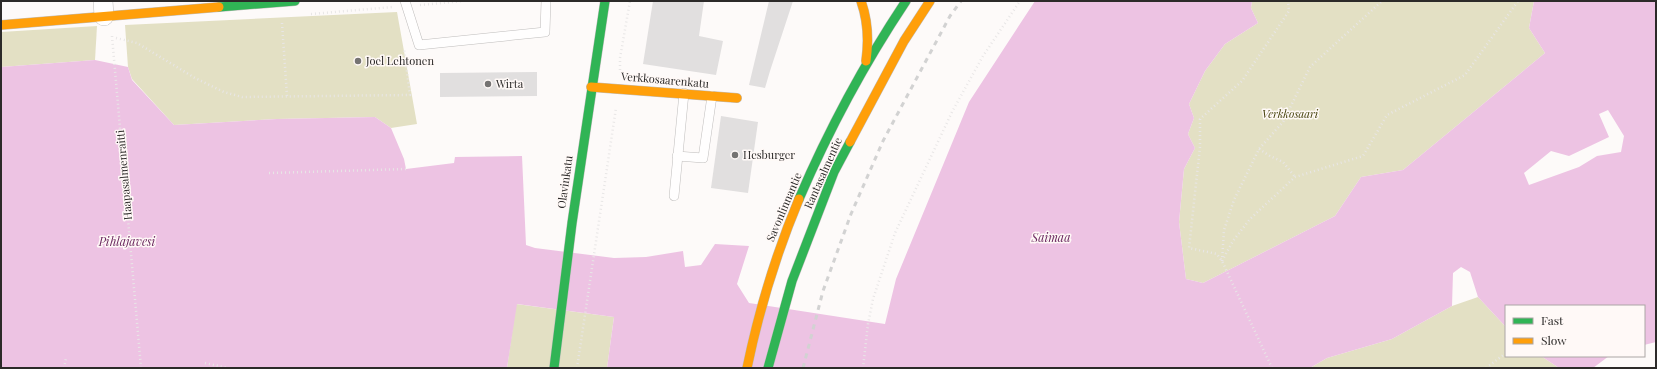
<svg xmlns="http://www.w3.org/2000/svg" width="1657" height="369" font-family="'Playfair Display',serif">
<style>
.green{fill:#e3e0c4}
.water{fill:#edc3e3;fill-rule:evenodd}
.building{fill:#e1dfdf}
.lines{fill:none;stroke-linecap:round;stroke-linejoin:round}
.lane-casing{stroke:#bfbdbc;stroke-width:10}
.street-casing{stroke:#bfbdbc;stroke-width:20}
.fast-casing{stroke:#bfbdbc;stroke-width:10}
.slow-casing{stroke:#bfbdbc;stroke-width:10}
.path{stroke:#e8e6e6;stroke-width:2.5;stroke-dasharray:1 3;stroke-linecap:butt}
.lane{stroke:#fffefe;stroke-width:9}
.street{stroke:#fffefe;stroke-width:19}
.fast{stroke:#30b455;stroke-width:9}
.slow{stroke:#ff9f0a;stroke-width:9}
.rail{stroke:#d2d2d2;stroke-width:3;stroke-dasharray:5 5;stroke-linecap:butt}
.poi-dot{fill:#757372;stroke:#fff9f7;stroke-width:1.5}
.labels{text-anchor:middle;stroke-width:3;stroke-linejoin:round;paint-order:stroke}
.poi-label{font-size:11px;fill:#2c2a29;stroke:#fff9f7;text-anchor:start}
.street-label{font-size:11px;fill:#2c2a29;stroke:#fff9f7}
.park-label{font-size:11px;font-style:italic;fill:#46420c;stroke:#fff9f7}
.water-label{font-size:12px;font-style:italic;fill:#6c2960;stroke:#fff9f7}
</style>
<rect width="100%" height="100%" fill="#fdfaf9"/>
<g class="green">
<polygon points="1252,1 1534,1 1529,28 1545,53 1403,170 1361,177 1335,216 1203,283 1186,279 1179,222 1184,169 1195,148 1188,134 1194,118 1189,104 1205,71 1225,44 1258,23 1251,8"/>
<polygon points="397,12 417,124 391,128 375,117 277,119 174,125 132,79 128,67 125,25"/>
<polygon points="97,26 95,60 1,67 1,32"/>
<polygon points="1478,297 1506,327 1506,356 1541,356 1559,368 1310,368 1327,358 1392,339 1452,306"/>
<polygon points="516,304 614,317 607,368 507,368"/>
</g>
<g class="water">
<path d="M1035 1H1252L1251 8 1258 23 1225 44 1205 71 1189 104 1194 118 1188 134 1195 148 1184 169 1179 222 1186 279 1203 283 1335 216 1361 177 1403 170 1545 53 1529 28 1534 1H1656V342L1644 345V306H1506V327L1478 297 1470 272 1461 267 1453 273 1452 306 1392 339 1327 358 1310 368H607L614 317 517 304 507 368H1V67L95 60 128 67 132 80 174 125 277 119 375 117 391 128 404 159 406 169 454 163 455 157 522 156 526 245 535 248 614 258 646 257 683 251 685 267 701 265 715 244 749 246 737 284 749 303 885 324 896 279 969 102ZM1608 110 1624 136 1621 152 1597 156 1579 167 1529 185 1524 173 1551 151 1569 156 1609 137 1599 114Z"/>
<polygon points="1541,356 1609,356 1593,368 1559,368"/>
</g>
<g class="building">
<polygon points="653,1 704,1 699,36 723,41 716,75 643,64"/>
<polygon points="769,1 793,1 770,71 765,88 749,85"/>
<polygon points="537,72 537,96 440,97 440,73"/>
<polygon points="721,116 758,122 748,193 711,188"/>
</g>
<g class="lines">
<g class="lane-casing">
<g id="lane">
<polyline points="405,1 419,45 545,32 546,1"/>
<polyline points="677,156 703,158 712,96"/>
<polyline points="674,196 684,93"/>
</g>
</g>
<g class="street-casing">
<polyline id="street" points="103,1 104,16"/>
</g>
<g class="fast-casing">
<g id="fast">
<polyline points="219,7 295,1"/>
<path d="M799 199C829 129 864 64 906 1"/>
<polyline points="554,368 572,223 605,1"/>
<polyline points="768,368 792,281 834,172 850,142"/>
</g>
</g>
<g class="slow-casing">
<g id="slow">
<path d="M861 1C868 21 869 40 866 61"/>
<polyline points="1,25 219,7"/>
<polyline points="591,87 737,98"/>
<polyline points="850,142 904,41 930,1"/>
<path d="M747 368C759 310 776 254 799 199"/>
</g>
</g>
<g class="path">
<polyline points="420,5 464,1"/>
<polyline points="311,14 393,7"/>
<polyline points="282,23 287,96"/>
<polyline points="112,36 141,368"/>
<polyline points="116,38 137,43 195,78 224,92 242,97 410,95 404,49"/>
<polyline points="620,70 620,58 630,1"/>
<polyline points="1259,149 1270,156 1283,162 1295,177"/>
<polyline points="269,173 406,169"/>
<polyline points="1222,261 1233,241 1250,219 1295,177 1363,156 1387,115 1465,75 1518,1"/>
<polyline points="1222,261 1224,230 1234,200 1259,149 1283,122 1310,67 1382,1"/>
<polyline points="205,363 228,368"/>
<polyline points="64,368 66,358"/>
<polyline points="577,368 616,108"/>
<polyline points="863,368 868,324 873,299 895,233 952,112 983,56 1020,1"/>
<polyline points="1272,368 1222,261 1217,254 1189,248 1200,147 1200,119 1242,81 1289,11 1288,1"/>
<polyline points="1486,368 1506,353"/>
</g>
<use href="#lane" class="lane"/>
<use href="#street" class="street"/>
<use href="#fast" class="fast"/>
<use href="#slow" class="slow"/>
<polyline class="rail" points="803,368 823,291 851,214 883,141 950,16 961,1"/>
</g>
<g class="poi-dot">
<circle cx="358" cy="61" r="4"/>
<circle cx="488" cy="84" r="4"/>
<circle cx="735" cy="155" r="4"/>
</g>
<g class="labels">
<g class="poi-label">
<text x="366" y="65">Joel Lehtonen</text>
<text x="496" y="88">Wirta</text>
<text x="743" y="159">Hesburger</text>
</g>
<g class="street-label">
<text transform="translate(665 80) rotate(5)" y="4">Verkkosaarenkatu</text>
<text transform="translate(823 173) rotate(-66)" y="4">Rantasalmentie</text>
<text transform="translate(124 175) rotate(-95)" y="4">Haapasalmenraitti</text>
<text transform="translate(565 182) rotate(-82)" y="4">Olavinkatu</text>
<text transform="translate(784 207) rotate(-67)" y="4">Savonlinnantie</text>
</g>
<g class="park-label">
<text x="1290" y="118">Verkkosaari</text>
</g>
<g class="water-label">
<text x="1051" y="242">Saimaa</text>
<text x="127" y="246">Pihlajavesi</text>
</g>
</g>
<rect width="1657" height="369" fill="none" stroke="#2c2a29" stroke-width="4"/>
<rect x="1505" y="305" width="140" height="52" fill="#fff9f7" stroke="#aba6a5"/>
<rect x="1513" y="318" width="20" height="6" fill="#30b455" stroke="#aba6a5"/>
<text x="1541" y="325" font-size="12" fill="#2c2a29">Fast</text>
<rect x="1513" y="338" width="20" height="6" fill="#ff9f0a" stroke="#aba6a5"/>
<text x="1541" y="345" font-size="12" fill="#2c2a29">Slow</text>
</svg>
